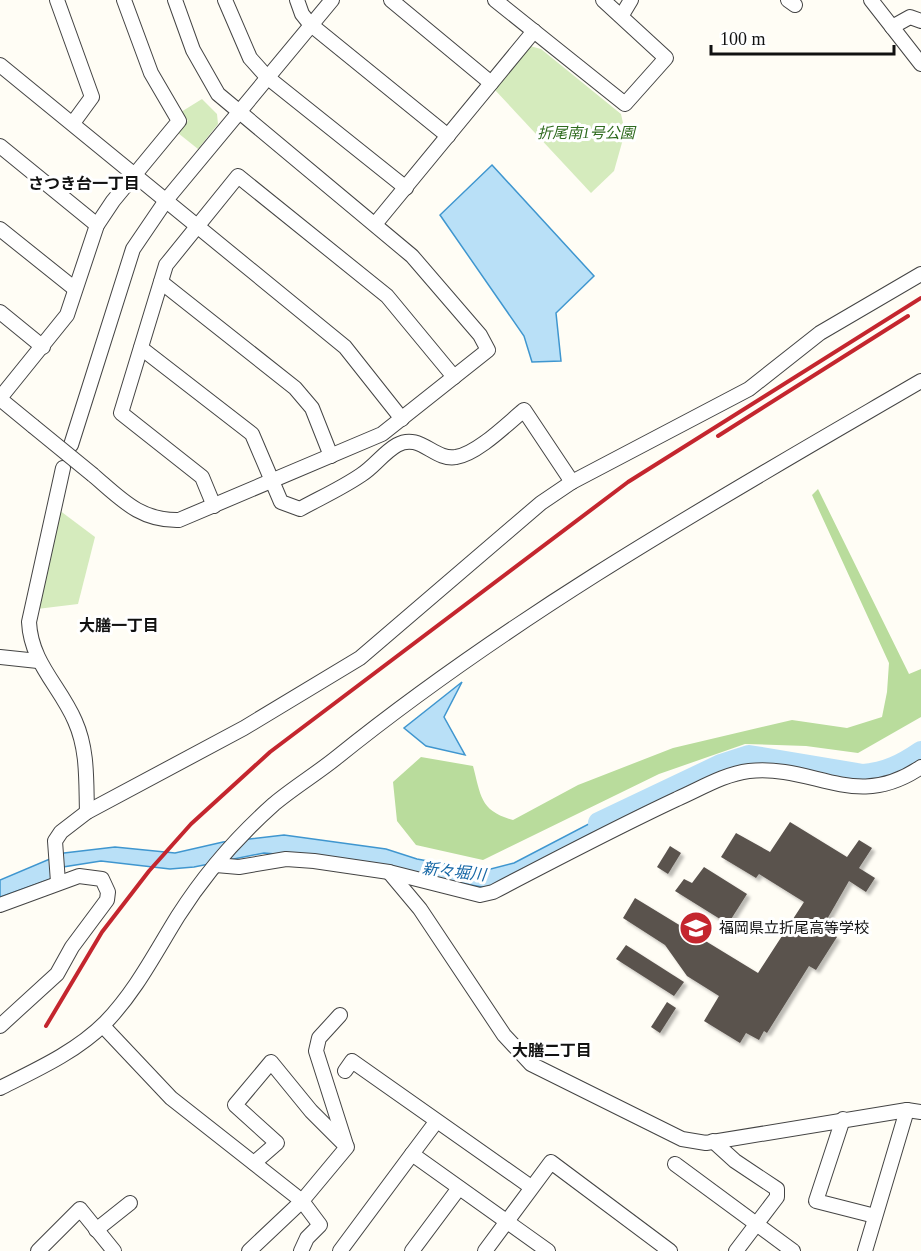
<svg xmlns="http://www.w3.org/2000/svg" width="921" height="1251" font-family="'Times New Roman','Noto Sans JP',serif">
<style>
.green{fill:#d5ebbd}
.forest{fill:#b9dc9c}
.water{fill:#b9e0f7;stroke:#3f96cf;stroke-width:1.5}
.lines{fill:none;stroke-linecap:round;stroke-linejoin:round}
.river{stroke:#b9e0f7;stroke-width:22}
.building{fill:#5a524d;filter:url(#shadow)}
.minor-casing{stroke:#444;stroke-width:16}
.minor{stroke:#fff;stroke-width:14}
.rail{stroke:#c4262e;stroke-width:4}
.minor-bridge-casing{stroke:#444;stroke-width:16;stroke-linecap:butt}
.minor-bridge{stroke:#fff;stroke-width:14}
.labels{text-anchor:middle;stroke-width:6;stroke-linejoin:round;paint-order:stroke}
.park-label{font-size:15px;font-style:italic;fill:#2f6b1f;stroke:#fff}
.poi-label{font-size:15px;fill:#111;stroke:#fff;text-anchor:start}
.neighbourhood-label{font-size:16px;font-weight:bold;fill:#111;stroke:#fff}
.water-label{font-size:16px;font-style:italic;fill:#1768a6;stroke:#fff}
</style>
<defs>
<filter id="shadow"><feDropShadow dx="3.5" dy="3.5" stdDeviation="1.5" flood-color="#0004"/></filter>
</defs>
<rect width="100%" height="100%" fill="#fffdf5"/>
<g class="green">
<polygon points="530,46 541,49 621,114 625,132 614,171 591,193 495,90"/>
<polygon points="202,99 217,114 218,124 198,149 178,133 188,121 181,112"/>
<polygon points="59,510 95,537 78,604 37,609"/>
</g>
<path class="forest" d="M818 489 909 674 921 669V717L858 753 806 746 745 744 659 774 483 860 416 845 397 821 393 782 421 757 473 766C481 796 480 811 513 820L578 785 673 748 792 720 847 728 882 717 887 692 889 663 812 495Z"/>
<g class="water">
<polygon points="492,165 594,276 556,313 561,361 532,362 524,336 440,215"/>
<polygon points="462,682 444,717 465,755 426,746 404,728"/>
<polygon points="625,805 628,814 488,888 311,857 264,853 194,867 170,869 101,861 63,867 51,879 0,897 0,880 64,853 115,847 175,853 223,842 284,835 386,849 417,859 483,871 514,863"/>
</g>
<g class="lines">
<path class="river" d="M599 823 721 765 749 756 863 775C886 773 902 765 921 752"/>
</g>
<g class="building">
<polygon points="790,822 847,857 859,840 872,848 859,868 875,878 866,892 849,881 822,928 837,937 816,970 809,966 767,1033 764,1031 759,1040 746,1033 740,1043 704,1021 719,996 687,976 665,945 623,918 635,898 758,973 804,902 759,874 756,878 721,857 736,833 770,852"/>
<polygon points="670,846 681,853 668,874 657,867"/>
<polygon points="704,867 747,894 728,924 675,891 684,879 692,883"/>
<polygon points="626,945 684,982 674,996 616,959"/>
<polygon points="667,1002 676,1008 660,1033 651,1027"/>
</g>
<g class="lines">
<g class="minor-casing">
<g id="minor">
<polyline points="57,0 92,97 73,123"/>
<polyline points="225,0 250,58 267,77 406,188"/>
<polyline points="297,0 302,14 310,24 448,136"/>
<polyline points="391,0 491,83"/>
<polyline points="495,0 625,104 666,58 603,0"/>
<polyline points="788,0 795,5"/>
<polyline points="871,0 921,64"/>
<polyline points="622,15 631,0"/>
<polyline points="892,27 910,17 921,21"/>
<polyline points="0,65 345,347 402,419"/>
<polyline points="0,146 97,225"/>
<polyline points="376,223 534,31"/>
<polyline points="0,229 75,289"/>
<polyline points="161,282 295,388 312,408 331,456"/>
<polyline points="0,312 43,347"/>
<path d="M141 348 252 434 281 502 300 509C320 498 342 488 361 475 374 467 383 453 397 445 420 432 434 461 456 457 477 454 507 424 524 410L572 482"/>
<polyline points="0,398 67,315 97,225 113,201 179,121 151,73 124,0"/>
<polyline points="0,399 33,426"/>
<polyline points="71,445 133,249 167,199 332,0"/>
<path d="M63 468 29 622C31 663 60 686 75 721 88 750 86 781 87 812"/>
<path d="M93 475C121 499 140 521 179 520L382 434 488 350 480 335 412 256 218 94 193 50 175 0"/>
<polyline points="214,506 202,477 121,413 166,265 238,176 387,296 454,377"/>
<polyline points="0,657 38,661"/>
<path d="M216 865 239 867 286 859 314 861 389 872 480 895 493 892C554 860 615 828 677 799 700 789 724 774 749 771 815 764 855 812 921 767"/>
<polyline points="389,872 420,909 504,1035 531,1064 682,1139 706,1143 907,1110 921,1112"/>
<polyline points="58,882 55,841 61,832 87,812 244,728 360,658 541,503 572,482 749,389 820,333 921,274"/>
<polyline points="0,905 79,876 102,879 108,892 107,900 72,947 57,974 0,1026"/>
<polyline points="340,1015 319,1038 316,1051 346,1145"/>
<polyline points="103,1026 171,1098 302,1201 320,1225 307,1238 301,1251"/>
<polyline points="345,1071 352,1061 531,1187"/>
<path d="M0 1088C36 1070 76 1052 105 1023 136 991 155 953 178 916 204 875 238 836 274 804 293 788 316 774 336 758 517 612 720 498 921 381"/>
<polyline points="843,1119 816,1201 875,1216"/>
<polyline points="713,1141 735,1161 777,1189 777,1197 736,1251"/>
<polyline points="412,1154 436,1122"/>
<polyline points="675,1164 793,1251"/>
<polyline points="96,1230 130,1203"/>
<polyline points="38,1251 80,1209 114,1251"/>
<polyline points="249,1251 302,1201 347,1147 311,1111 271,1062 235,1105 277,1143 254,1163"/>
<polyline points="340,1251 412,1154 548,1251"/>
<polyline points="412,1251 459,1188"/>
<polyline points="485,1251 551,1162 670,1251"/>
<polyline points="865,1251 907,1110"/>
</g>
</g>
<use href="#minor" class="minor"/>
<g class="rail">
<polyline points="718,436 908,316"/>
<polyline points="46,1026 102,932 149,871 191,824 270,752 628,482 921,298"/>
</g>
<g class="minor-bridge-casing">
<polyline id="minor-bridge" points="33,426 93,475"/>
</g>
<use href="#minor-bridge" class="minor-bridge"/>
</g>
<defs>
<g id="school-disc" transform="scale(1.725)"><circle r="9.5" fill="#c4262e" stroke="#fff"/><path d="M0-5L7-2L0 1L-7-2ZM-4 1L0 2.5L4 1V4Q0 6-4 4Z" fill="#fff"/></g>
</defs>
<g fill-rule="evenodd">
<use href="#school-disc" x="696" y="928"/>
</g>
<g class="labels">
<g class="park-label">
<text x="586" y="138">折尾南1号公園</text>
</g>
<g class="poi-label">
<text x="719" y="933">福岡県立折尾高等学校</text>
</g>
<g class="neighbourhood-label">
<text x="84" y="189">さつき台一丁目</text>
<text x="119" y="631">大膳一丁目</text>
<text x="552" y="1056">大膳二丁目</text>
</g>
<g class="water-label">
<text transform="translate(454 871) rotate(6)" y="6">新々堀川</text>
</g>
</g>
<path d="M711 45v9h183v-9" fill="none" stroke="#111111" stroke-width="3"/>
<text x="720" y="45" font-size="18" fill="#111111" stroke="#ffffff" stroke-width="4.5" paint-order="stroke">100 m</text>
</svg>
